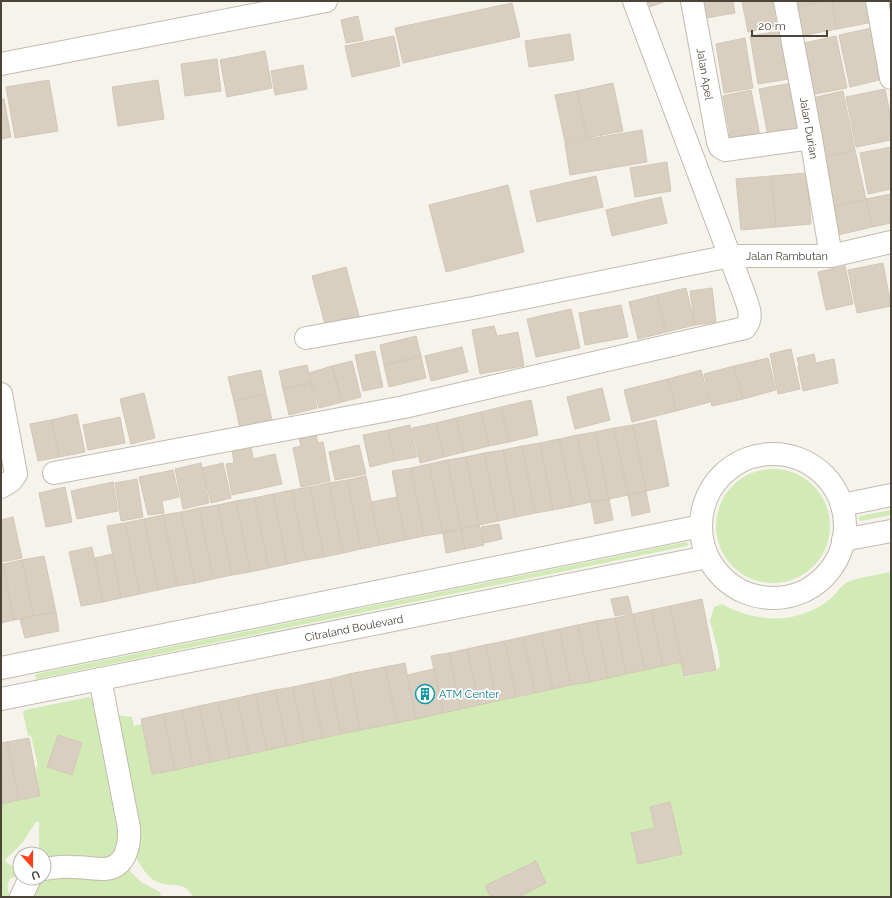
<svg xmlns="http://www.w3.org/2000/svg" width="892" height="898" font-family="Raleway,sans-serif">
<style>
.green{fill:#d2eab5}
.building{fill:#d8cfc1;stroke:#d3c7b4}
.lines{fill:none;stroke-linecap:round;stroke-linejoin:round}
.minor-casing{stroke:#c2bbae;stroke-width:24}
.minor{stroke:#fff;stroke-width:22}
.labels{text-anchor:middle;stroke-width:3.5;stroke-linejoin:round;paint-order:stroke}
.street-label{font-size:11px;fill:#4b4439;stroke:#fff}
.culture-label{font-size:11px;fill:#0d838f;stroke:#fff;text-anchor:start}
</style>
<rect width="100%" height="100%" fill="#f6f3ec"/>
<g class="green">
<circle cx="773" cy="526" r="57"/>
<polygon points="891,510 891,515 861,521 858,519 860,516"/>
<polygon points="686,542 689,544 687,546 37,679 35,677 36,674"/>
<path d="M891 572V897H193C185 880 172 888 158 882 148 879 141 865 135 857L115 715 132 717 134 726 142 724 153 774 681 662 685 677 717 670 720 666 718 651 710 621 714 607 722 604C757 623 796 625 829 600 835 595 840 587 846 583 855 578 881 574 891 572Z"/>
<path d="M89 697 98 704 126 835 110 859 47 860 44 858V854H40L39 851V821L35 823 23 842 5 860 7 863 20 870V876L19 877 10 878C7 884 6 891 11 897H1V804L40 796 36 767 38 766 31 736 30 735 28 736 23 712 25 710Z"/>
<path d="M127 868 141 882 160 892 161 897H25C32 889 40 884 47 876Z"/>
</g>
<g class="building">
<polygon points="648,1 666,1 650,7"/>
<polygon points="703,1 733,1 735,13 706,18"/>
<polygon points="742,1 772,1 777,26 748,32"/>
<polygon points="793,1 826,1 795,7"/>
<polygon points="826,1 832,1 837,29 800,36 795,7"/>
<polygon points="832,1 869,1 873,22 837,29"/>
<polygon points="512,3 520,37 403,63 395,28"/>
<polygon points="358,16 363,40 346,43 341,20"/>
<polygon points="872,28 883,79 850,87 839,35"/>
<polygon points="781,31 789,79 758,84 750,36"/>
<polygon points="570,34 574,60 529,67 525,41"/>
<polygon points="394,36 400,66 352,77 345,46"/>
<polygon points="836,36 847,88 810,95 800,44"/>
<polygon points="745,38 753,88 724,93 716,44"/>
<polygon points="265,51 272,88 227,97 220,60"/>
<polygon points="217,59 221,91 185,96 181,64"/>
<polygon points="303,65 307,89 275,95 271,71"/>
<polygon points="49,80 58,131 15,138 6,87"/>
<polygon points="158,80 164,119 118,126 112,87"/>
<polygon points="613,83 623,131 587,138 577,91"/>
<polygon points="792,83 802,135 769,141 759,89"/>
<polygon points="885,89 891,118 891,140 856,147 846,97"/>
<polygon points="751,90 760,136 731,142 723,96"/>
<polygon points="577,91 587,138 565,142 555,95"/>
<polygon points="843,91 855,150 821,158 808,99"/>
<polygon points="1,99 4,99 11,137 1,139"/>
<polygon points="642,130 647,162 570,175 565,143"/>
<polygon points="891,147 891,189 868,194 860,153"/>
<polygon points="855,150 866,199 832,207 821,158"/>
<polygon points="667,162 671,191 635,197 630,168"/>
<polygon points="807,173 811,224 776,227 771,176"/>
<polygon points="596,176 603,207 537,222 530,191"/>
<polygon points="771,176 776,227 741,230 736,179"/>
<polygon points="508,185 524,252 446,272 429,205"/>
<polygon points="891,194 891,223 872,227 866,199"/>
<polygon points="661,197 667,223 612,236 606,210"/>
<polygon points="866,199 872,227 838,235 832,207"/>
<polygon points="883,263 891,306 857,313 848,270"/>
<polygon points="845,266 853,304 826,310 818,272"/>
<polygon points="346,267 360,320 326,328 312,276"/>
<polygon points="686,288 695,325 666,332 657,295"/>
<polygon points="712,288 716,322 695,325 690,291"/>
<polygon points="657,295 666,332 638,339 629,302"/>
<polygon points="621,305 628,337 585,345 579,313"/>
<polygon points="571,309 580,348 536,357 527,319"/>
<polygon points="494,326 497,336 518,332 524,366 480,374 472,330"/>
<polygon points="416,336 421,356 384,365 380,345"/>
<polygon points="462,347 468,372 431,381 425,356"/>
<polygon points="791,349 800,389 778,394 770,354"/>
<polygon points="375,351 383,387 363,391 355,355"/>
<polygon points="814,354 816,363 834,359 838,383 803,391 798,367 799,366 797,358"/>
<polygon points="421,356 426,378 389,387 384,365"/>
<polygon points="768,358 776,390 743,399 734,366"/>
<polygon points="352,361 361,397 342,402 332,366"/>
<polygon points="307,365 311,383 283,389 279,371"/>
<polygon points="332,366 342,402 319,408 309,373"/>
<polygon points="734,366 743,399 712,406 704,374"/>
<polygon points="261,370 266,394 234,401 228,377"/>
<polygon points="701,370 710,402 676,411 668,379"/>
<polygon points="668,379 676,411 632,422 624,390"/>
<polygon points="311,383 317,408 289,415 283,389"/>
<polygon points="602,388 610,420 575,429 567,397"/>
<polygon points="144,393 155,438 131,444 120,399"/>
<polygon points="266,394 272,420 240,428 234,401"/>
<polygon points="531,400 538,435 509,442 501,407"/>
<polygon points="501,407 509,442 489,446 481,412"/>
<polygon points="481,412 489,446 464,452 456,418"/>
<polygon points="77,414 85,452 59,457 51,420"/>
<polygon points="120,417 125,443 88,450 83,425"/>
<polygon points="456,418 464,452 444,457 436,423"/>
<polygon points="51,420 59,457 38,461 30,424"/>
<polygon points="656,420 669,486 646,491 633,425"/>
<polygon points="436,423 444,457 420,463 412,428"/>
<polygon points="410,425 417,457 394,461 388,430"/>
<polygon points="633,425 646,491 628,495 614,428"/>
<polygon points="614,428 628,495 609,499 595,432"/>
<polygon points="388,430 394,461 370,467 363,435"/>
<polygon points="595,432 609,499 591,502 577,435"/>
<polygon points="316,435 318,443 323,442 330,481 301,487 293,448 301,446 299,438"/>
<polygon points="577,435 591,502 573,506 559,439"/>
<polygon points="559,439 573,506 553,510 540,443"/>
<polygon points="540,443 553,510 535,513 522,446"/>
<polygon points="359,445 366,474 335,480 329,452"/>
<polygon points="251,446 253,459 275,454 282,484 232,495 226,464 234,463 232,450"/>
<polygon points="522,446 535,513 516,517 503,450"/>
<polygon points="503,450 516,517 498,521 484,453"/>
<polygon points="484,453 498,521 479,525 466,457"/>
<polygon points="466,457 479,525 461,529 447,460"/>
<polygon points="447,460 461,529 443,533 429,464"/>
<polygon points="201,463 209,503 183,509 175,469"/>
<polygon points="223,463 231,498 211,503 202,468"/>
<polygon points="429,464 443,533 424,536 411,468"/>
<polygon points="411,468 424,536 405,540 392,471"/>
<polygon points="173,470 179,497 162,501 164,513 148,515 139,477"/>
<polygon points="366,476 380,545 361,549 347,480"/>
<polygon points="137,479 143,517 121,521 115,483"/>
<polygon points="347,480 361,549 343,553 329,483"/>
<polygon points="113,482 118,511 77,519 71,491"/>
<polygon points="329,483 343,553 324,557 310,487"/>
<polygon points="65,487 72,522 46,527 39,493"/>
<polygon points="310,487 324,557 306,560 292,490"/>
<polygon points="292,490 306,560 287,564 273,494"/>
<polygon points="646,491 650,512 632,516 628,495"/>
<polygon points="273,494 287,564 269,568 254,498"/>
<polygon points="397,497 405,540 380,545 371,502"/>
<polygon points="254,498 269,568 250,572 236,501"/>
<polygon points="609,499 613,520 595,524 591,502"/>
<polygon points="236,501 250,572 232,575 218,505"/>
<polygon points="218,505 232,575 213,579 199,508"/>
<polygon points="199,508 213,579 195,583 181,512"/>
<polygon points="181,512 195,583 177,586 163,515"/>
<polygon points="163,515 177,586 158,590 144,519"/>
<polygon points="13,517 22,558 1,562 1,520"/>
<polygon points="144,519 158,590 140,594 125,523"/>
<polygon points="125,523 140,594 121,598 107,526"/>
<polygon points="499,524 502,539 484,543 481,527"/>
<polygon points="479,525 484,545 465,549 461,529"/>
<polygon points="461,529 465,549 446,553 443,533"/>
<polygon points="92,547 103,602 81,606 69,552"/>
<polygon points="113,554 121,598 103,602 95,558"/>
<polygon points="44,556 56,612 33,616 22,560"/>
<polygon points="22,560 33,616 14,620 3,564"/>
<polygon points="1,564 3,564 14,620 1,623"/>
<polygon points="628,596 632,613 615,616 611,599"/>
<polygon points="702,599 716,670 684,676 670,606"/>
<polygon points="670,606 682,662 663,666 651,610"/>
<polygon points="651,610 663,666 645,670 633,614"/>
<polygon points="56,612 59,631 25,638 20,619"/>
<polygon points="633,614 645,670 626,674 615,618"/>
<polygon points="615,618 626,674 608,678 596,621"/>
<polygon points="596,621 608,678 590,682 578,625"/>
<polygon points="578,625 590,682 571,685 559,629"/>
<polygon points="559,629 571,685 553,689 541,633"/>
<polygon points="541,633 553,689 535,693 523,637"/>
<polygon points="523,637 535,693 516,697 505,641"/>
<polygon points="505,641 516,697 497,701 485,645"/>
<polygon points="485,645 497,701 479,705 467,649"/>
<polygon points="467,649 479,705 461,709 449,653"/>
<polygon points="449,653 461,709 443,713 431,656"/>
<polygon points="405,663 416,719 397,723 385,667"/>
<polygon points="385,667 397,723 360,730 349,674"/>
<polygon points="434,669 443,713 416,719 407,675"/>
<polygon points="349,674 360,730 341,734 330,679"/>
<polygon points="330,679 341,734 323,738 311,683"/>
<polygon points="311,683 323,738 304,742 293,687"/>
<polygon points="293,687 304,742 287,746 275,690"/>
<polygon points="275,690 287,746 267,750 255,694"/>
<polygon points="255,694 267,750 249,754 237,698"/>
<polygon points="237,698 249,754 230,758 218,702"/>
<polygon points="218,702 230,758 211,762 199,706"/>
<polygon points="199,706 211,762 193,766 182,710"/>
<polygon points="182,710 193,766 175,770 163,714"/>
<polygon points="163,714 175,770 152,774 141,719"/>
<polygon points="58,735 82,743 72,775 47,767"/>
<polygon points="29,738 40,796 19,800 7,742"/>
<polygon points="7,742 19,800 2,804 1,743"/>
<polygon points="670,802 682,854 638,864 631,833 655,828 650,807"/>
<polygon points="536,861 546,883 519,897 491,897 485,886"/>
</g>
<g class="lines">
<g class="minor-casing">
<g id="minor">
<polyline points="692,1 718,142 720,147 725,150 811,138"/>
<polyline points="785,1 811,138 831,256"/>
<polyline points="877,1 891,78"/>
<polyline points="1,64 326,1"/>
<polyline points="306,338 473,308 730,256 831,256 891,242"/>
<polyline points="1,394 16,474 11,481 1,487"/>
<circle cx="773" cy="526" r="72"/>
<path d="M54 473 404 407 745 328C754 317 748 306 744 294L634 1"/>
<polyline points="842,505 891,495"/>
<polyline points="843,540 891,531"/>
<polyline points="1,668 701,526"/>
<polyline points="1,699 707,557"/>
<path d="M44 869C53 868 63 866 72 867 83 867 94 869 104 869 126 868 130 845 129 828L100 679"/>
<polyline points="21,897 30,878"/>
</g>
</g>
<use href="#minor" class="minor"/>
</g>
<defs>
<g id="building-ring" transform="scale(1)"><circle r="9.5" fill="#fff" stroke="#0f9aa8" stroke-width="1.5"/><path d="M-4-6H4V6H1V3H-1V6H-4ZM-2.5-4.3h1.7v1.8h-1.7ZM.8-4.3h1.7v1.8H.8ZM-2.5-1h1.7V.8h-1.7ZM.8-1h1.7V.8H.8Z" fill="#0f9aa8"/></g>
</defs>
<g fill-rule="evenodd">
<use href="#building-ring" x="425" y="694"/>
</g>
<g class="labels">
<g class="street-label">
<text transform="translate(705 74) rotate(80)" y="4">Jalan Apel</text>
<text transform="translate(809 128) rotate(80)" y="4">Jalan Durian</text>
<text x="787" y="260">Jalan Rambutan</text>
<text transform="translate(354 628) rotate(-11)" y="4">Citraland Boulevard</text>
</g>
<g class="culture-label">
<text x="439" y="698">ATM Center</text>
</g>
</g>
<rect width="892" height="898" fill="none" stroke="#4b4439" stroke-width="4"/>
<g transform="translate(32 866) rotate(159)"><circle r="19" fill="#ffffff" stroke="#b7b4b0"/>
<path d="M0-3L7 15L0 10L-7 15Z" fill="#fc3f1d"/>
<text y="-6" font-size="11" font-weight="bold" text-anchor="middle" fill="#4b4439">U</text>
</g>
<path d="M752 30v6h75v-6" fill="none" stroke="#4b4439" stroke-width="2"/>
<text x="758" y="30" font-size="12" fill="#4b4439" stroke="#ffffff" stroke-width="3" paint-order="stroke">20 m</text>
</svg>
